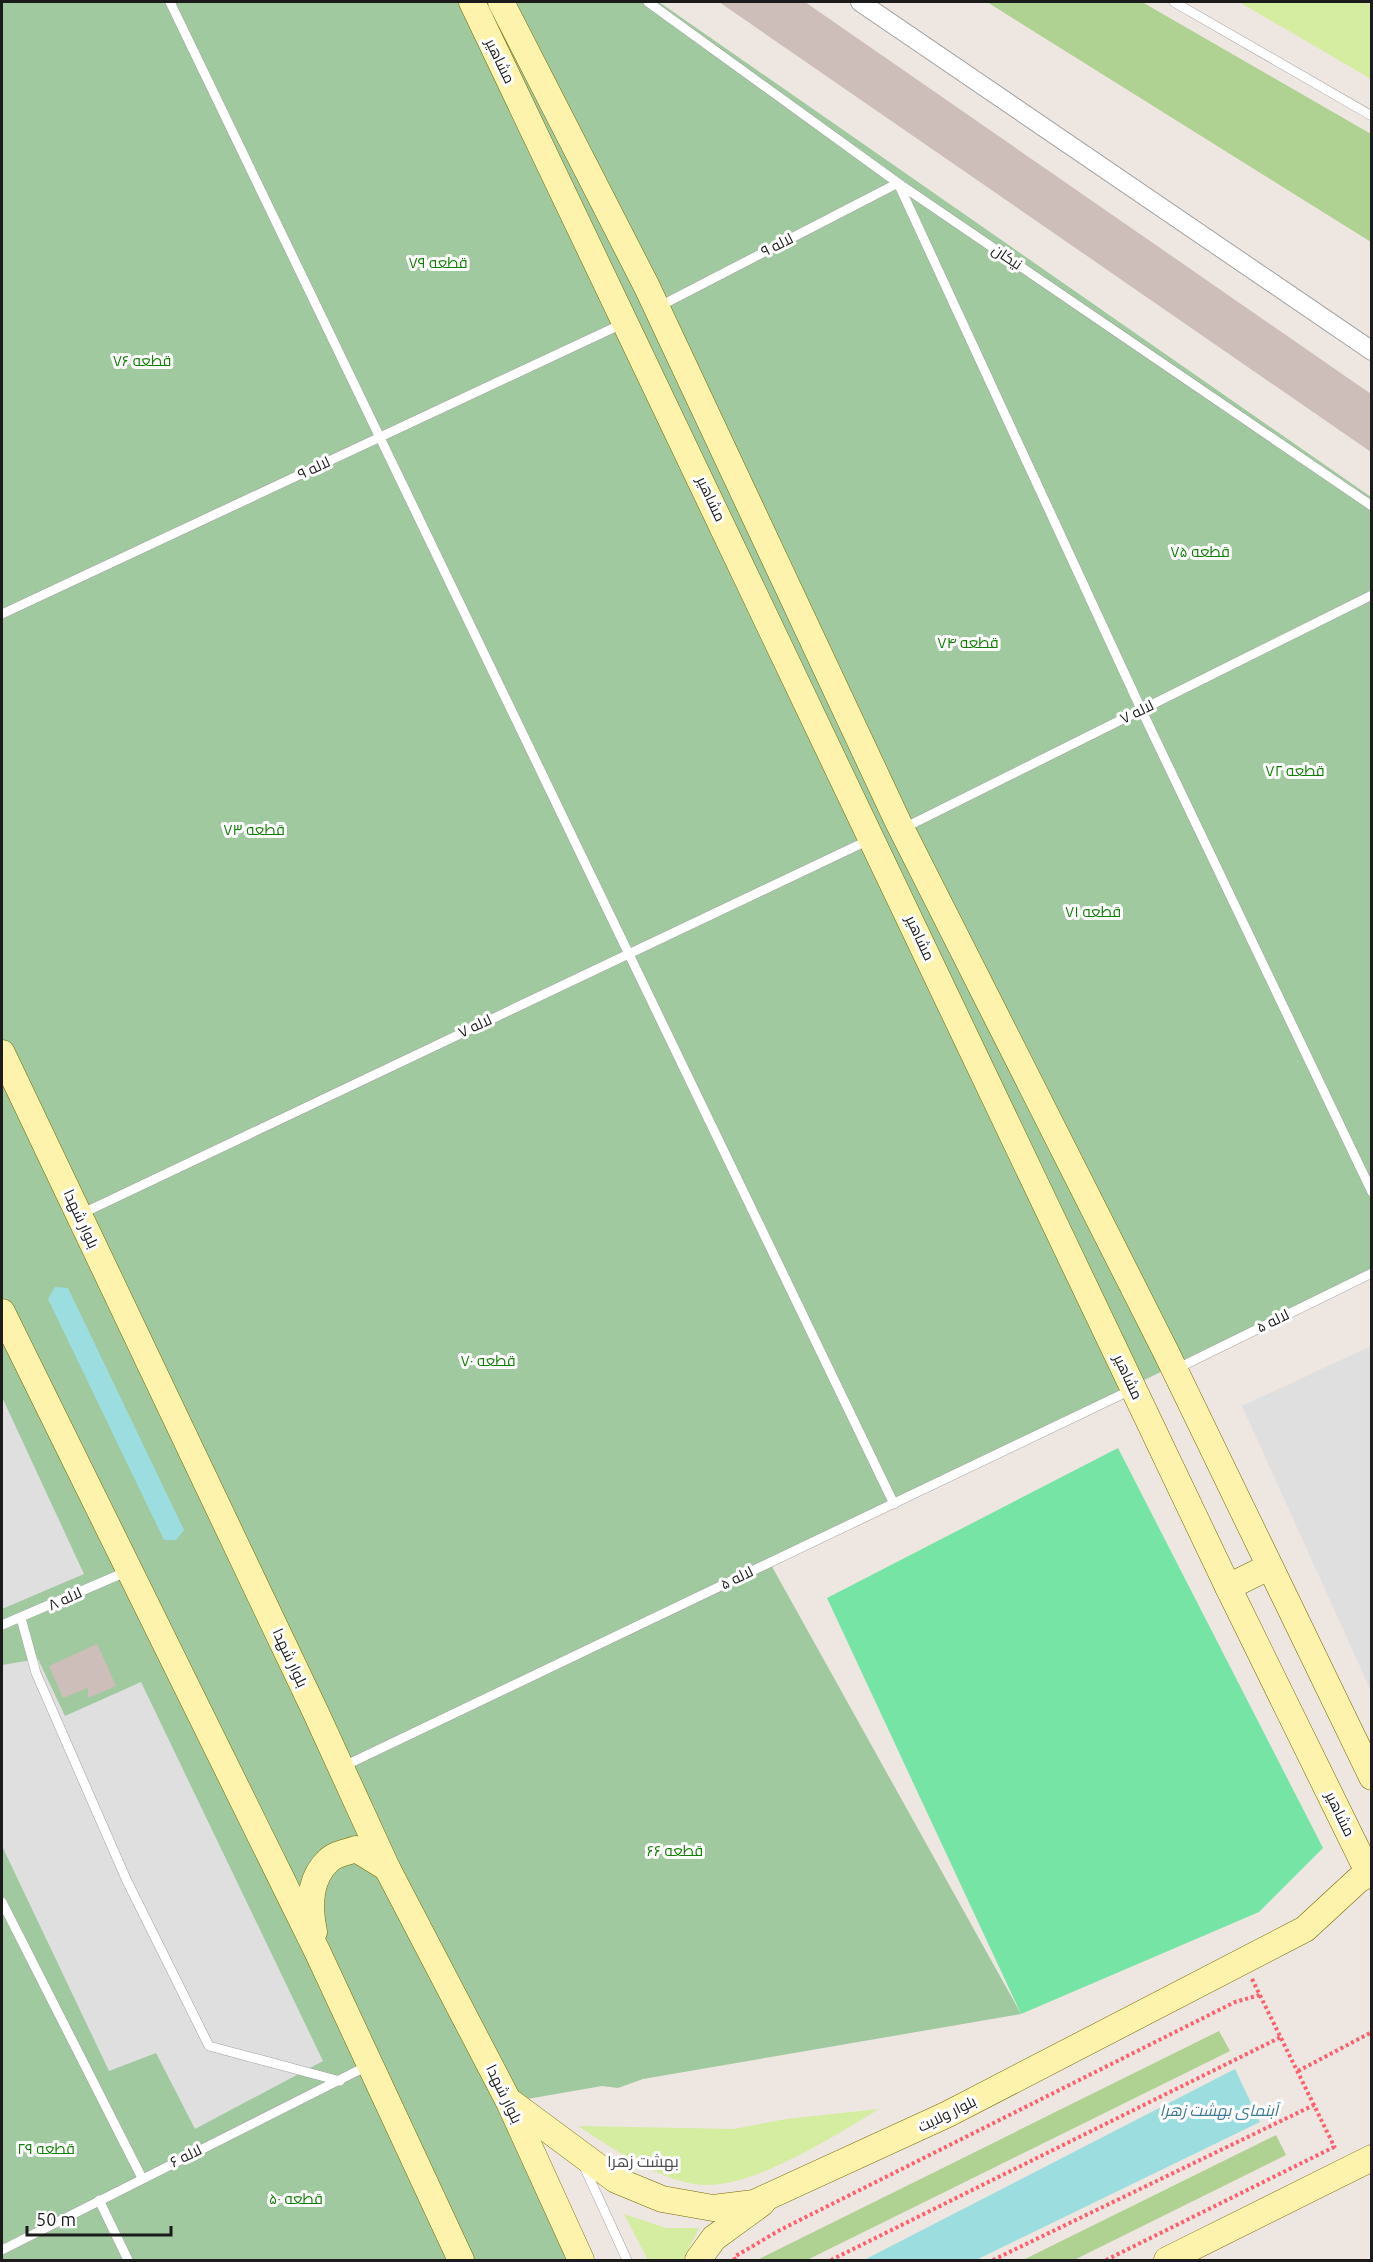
<svg xmlns="http://www.w3.org/2000/svg" width="1373" height="2262" font-family="Ubuntu,Cairo,sans-serif">
<style>
.grass{fill:#d4eda0}
.forest{fill:#afd191}
.cemetery{fill:#a0c99f}
.pitch{fill:#76e4a5}
.parking{fill:#dfdfdf}
.water{fill:#9cdde0}
.building{fill:#cebeb9}
.lines{fill:none;stroke-linecap:round;stroke-linejoin:round}
.lane-casing{stroke:#a2a2a2;stroke-width:10}
.street-casing{stroke:#a2a2a2;stroke-width:20}
.secondary-casing{stroke:#746b00;stroke-width:27}
.path{stroke:#ff5f6c;stroke-width:4;stroke-dasharray:3 3;stroke-linecap:butt}
.lane{stroke:#fff;stroke-width:9}
.street{stroke:#fff;stroke-width:18}
.secondary{stroke:#fef3ad;stroke-width:26}
.labels{text-anchor:middle;stroke-width:6;stroke-linejoin:round;paint-order:stroke}
.street-label{font-size:15px;fill:#1b1b1b;stroke:#fff}
.park-label{font-size:15px;fill:#0f8003;stroke:#fff}
.water-label{font-size:16px;font-style:italic;fill:#3a7b99;stroke:#fff}
.neighbourhood-label{font-size:16px;fill:#4e4e4e;stroke:#fff}
</style>
<rect width="100%" height="100%" fill="#eee6e0"/>
<g class="grass">
<polygon points="1239,2 1371,2 1371,79"/>
<path d="M879 2109C834 2136 757 2186 705 2185 666 2185 610 2147 578 2126L734 2129 786 2119Z"/>
<polygon points="624,2214 666,2228 699,2228 683,2260 648,2260"/>
</g>
<g class="forest">
<polygon points="987,2 1142,2 1371,134 1371,242"/>
<polygon points="1219,2031 1230,2051 807,2260 757,2260"/>
<polygon points="1276,2135 1286,2155 1074,2260 1023,2260"/>
</g>
<polygon class="cemetery" points="2,2 659,2 1371,497 1371,1269 770,1563 1021,2014 643,2079 618,2088 602,2086 510,2102 593,2260 2,2260"/>
<polygon class="pitch" points="1118,1448 1323,1848 1259,1912 1021,2014 827,1598"/>
<g class="parking">
<polygon points="1371,1346 1371,1691 1242,1406"/>
<polygon points="2,1397 84,1574 2,1609"/>
<polygon points="38,1659 65,1716 141,1682 323,2061 195,2129 156,2053 109,2071 2,1846 2,1665"/>
</g>
<g class="water">
<polygon points="55,1287 68,1288 184,1530 176,1540 164,1540 48,1299"/>
<polygon points="1235,2069 1260,2122 976,2260 864,2260"/>
</g>
<g class="building">
<polygon points="719,2 805,2 1371,394 1371,452"/>
<polygon points="97,1644 116,1686 88,1698 88,1688 63,1698 49,1666"/>
</g>
<g class="lines">
<g class="lane-casing">
<g id="lane">
<polyline points="170,2 894,1504"/>
<polyline points="648,2 898,183 1372,506"/>
<polyline points="1174,2 1372,116"/>
<polyline points="660,306 898,183 1141,709 1372,1192"/>
<polyline points="2,614 624,323"/>
<polyline points="904,828 1372,595"/>
<polyline points="81,1214 871,839"/>
<polyline points="1176,1369 1372,1273"/>
<polyline points="21,1618 36,1673 127,1881 209,2046 340,2081"/>
<polyline points="2,1625 128,1571"/>
<polyline points="342,1767 1131,1390"/>
<polyline points="2,1902 142,2178"/>
<polyline points="583,2164 627,2260"/>
<polyline points="99,2200 128,2260"/>
<polyline points="2,2250 369,2065"/>
</g>
</g>
<g class="street-casing">
<polyline id="street" points="860,2 1372,351"/>
</g>
<g class="secondary-casing">
<g id="secondary">
<polyline points="472,2 1228,1587 1369,1874"/>
<polyline points="501,2 647,287 898,822 1166,1352 1372,1777"/>
<polyline points="2,1053 316,1713 387,1868 509,2102 581,2260"/>
<polyline points="2,1312 318,1953 461,2260"/>
<polyline points="1228,1587 1269,1567"/>
<path d="M314 1932C309 1908 308 1879 329 1860 335 1854 348 1852 356 1849L387 1868"/>
<polyline points="512,2103 616,2180 662,2199 713,2208 754,2203 948,2114 1305,1929 1358,1880 1372,1872"/>
<polyline points="698,2260 714,2238 762,2203"/>
<polyline points="1167,2260 1372,2158"/>
</g>
</g>
<g class="path">
<polyline points="1252,1979 1335,2148"/>
<polyline points="1298,2071 1372,2032"/>
<polyline points="735,2260 734,2257 780,2230 1235,2002 1260,1995"/>
<polyline points="831,2260 1281,2037"/>
<polyline points="993,2260 1314,2105"/>
<polyline points="1106,2260 1334,2147"/>
</g>
<use href="#lane" class="lane"/>
<use href="#street" class="street"/>
<use href="#secondary" class="secondary"/>
</g>
<g class="labels">
<g class="street-label">
<text transform="translate(500 61) rotate(64)" y="5">مشاهیر</text>
<text transform="translate(777 245) rotate(-27)" y="5">لاله ۹</text>
<text transform="translate(1007 257) rotate(34)" y="5">نیکان</text>
<text transform="translate(314 468) rotate(-25)" y="5">لاله ۹</text>
<text transform="translate(711 499) rotate(65)" y="5">مشاهیر</text>
<text transform="translate(1137 712) rotate(-26)" y="5">لاله ۷</text>
<text transform="translate(920 938) rotate(65)" y="5">مشاهیر</text>
<text transform="translate(475 1026) rotate(-25)" y="5">لاله ۷</text>
<text transform="translate(81 1219) rotate(65)" y="5">بلوار شهدا</text>
<text transform="translate(1273 1321) rotate(-26)" y="5">لاله ۵</text>
<text transform="translate(1128 1377) rotate(65)" y="5">مشاهیر</text>
<text transform="translate(737 1578) rotate(-26)" y="5">لاله ۵</text>
<text transform="translate(65 1599) rotate(-24)" y="5">لاله ۸</text>
<text transform="translate(290 1658) rotate(65)" y="5">بلوار شهدا</text>
<text transform="translate(1340 1814) rotate(64)" y="5">مشاهیر</text>
<text transform="translate(504 2094) rotate(64)" y="5">بلوار شهدا</text>
<text transform="translate(947 2114) rotate(-26)" y="5">بلوار ولایت</text>
<text transform="translate(186 2156) rotate(-26)" y="5">لاله ۶</text>
</g>
<g class="park-label">
<text x="438" y="268">قطعه ۷۹</text>
<text x="142" y="366">قطعه ۷۶</text>
<text x="1200" y="557">قطعه ۷۵</text>
<text x="968" y="648">قطعه ۷۴</text>
<text x="1295" y="776">قطعه ۷۲</text>
<text x="254" y="835">قطعه ۷۳</text>
<text x="1093" y="917">قطعه ۷۱</text>
<text x="488" y="1366">قطعه ۷۰</text>
<text x="675" y="1856">قطعه ۶۶</text>
<text x="46" y="2154">قطعه ۲۹</text>
<text x="296" y="2204">قطعه ۵۰</text>
</g>
<g class="water-label">
<text x="1219" y="2116">آبنمای بهشت زهرا</text>
</g>
<g class="neighbourhood-label">
<text x="643" y="2167">بهشت زهرا</text>
</g>
</g>
<rect width="1373" height="2262" fill="none" stroke="#1b1b1b" stroke-width="6"/>
<path d="M27 2226v9h144v-9" fill="none" stroke="#1b1b1b" stroke-width="3"/>
<text x="36" y="2226" font-size="18" fill="#1b1b1b" stroke="#ffffff" stroke-width="4.5" paint-order="stroke">50 m</text>
</svg>
